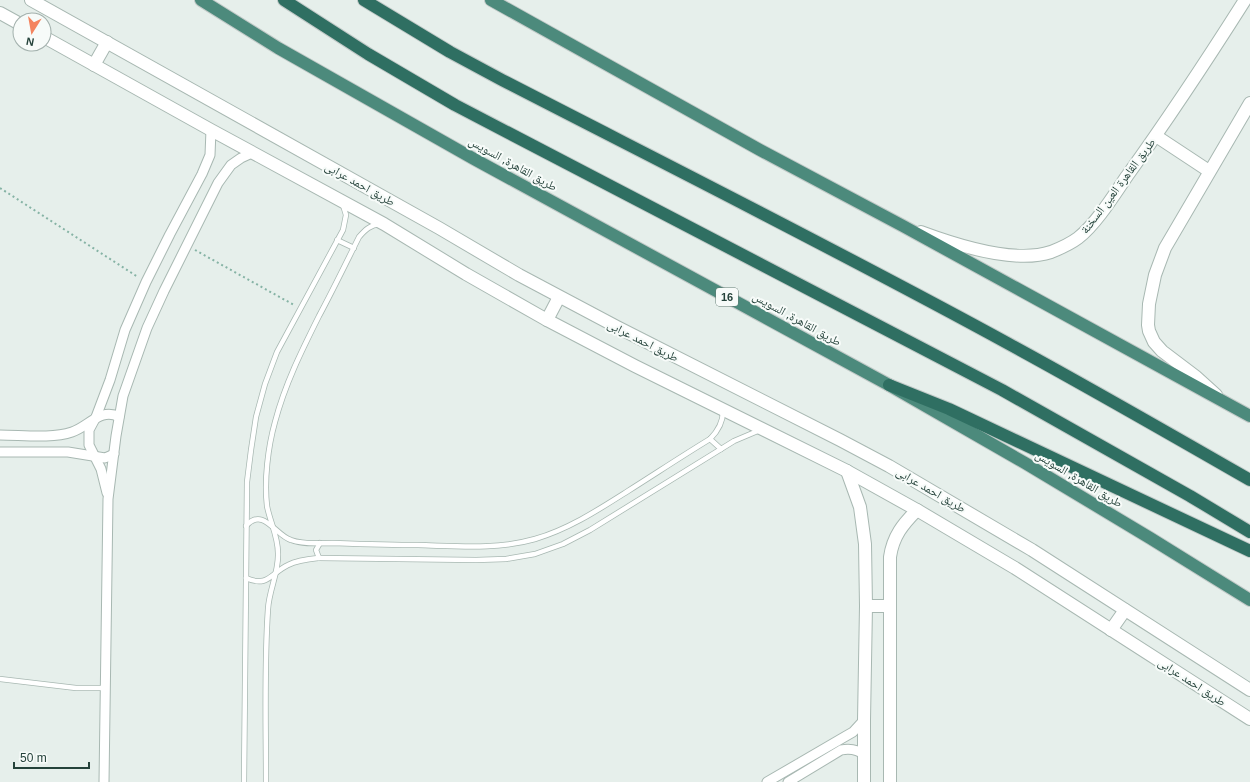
<svg xmlns="http://www.w3.org/2000/svg" width="1250" height="782" font-family="Arial,'Noto Naskh Arabic',sans-serif">
<style>
.lines{fill:none;stroke-linecap:round;stroke-linejoin:round}
.service-casing{stroke:#a8b8b2;stroke-width:6}
.minor-casing{stroke:#a8b8b2;stroke-width:11}
.tertiary-casing{stroke:#a8b8b2;stroke-width:14}
.trunk-casing{stroke:#c2cac8;stroke-width:14}
.motorway-casing{stroke:#c2cac8;stroke-width:14}
.path{stroke:#86b3a5;stroke-width:2;stroke-dasharray:2 3;stroke-linecap:butt}
.service{stroke:#fff;stroke-width:4.5}
.minor{stroke:#fff;stroke-width:9}
.tertiary{stroke:#fff;stroke-width:12}
.trunk{stroke:#4c8a7c;stroke-width:12}
.motorway{stroke:#2f6f62;stroke-width:12}
.labels{text-anchor:middle;stroke-width:4;stroke-linejoin:round;paint-order:stroke}
.shield{fill:#f7fbf9;stroke:#637a73;stroke-width:1}
.shield-label{font-size:11px;font-weight:bold;fill:#24423a}
.street-label{font-size:12px;fill:#24423a;stroke:#f7fbf9}
</style>
<rect width="100%" height="100%" fill="#e6efeb"/>
<g class="lines">
<g class="service-casing">
<g id="service">
<polyline points="337,240 354,248"/>
<polyline points="710,439 721,449"/>
<path d="M246 526C263 506 276 536 291 540 304 545 320 543 333 543 361 544 389 545 418 545 456 546 497 550 535 539 569 529 598 510 628 491 655 474 682 456 710 439 718 431 723 423 723 411"/>
<polyline points="319,558 316,550 320,543"/>
<path d="M246 578C268 588 271 573 288 565 298 560 309 559 319 558L476 560 506 559 535 554 563 544 590 530 734 441 760 430"/>
<polyline points="0,679 76,688 105,688"/>
<polyline points="244,782 247,482 251,450 256,417 265,384 277,352 343,230 346,215 343,205"/>
<path d="M266 782C266 725 264 666 268 609 269 590 279 572 278 553 278 536 270 522 267 506 264 480 268 447 275 422 285 384 302 350 319 316 333 290 346 263 359 237 365 230 370 225 380 224"/>
</g>
</g>
<g class="minor-casing">
<g id="minor">
<path d="M0 435C22 435 51 439 72 432 88 427 101 407 119 417"/>
<polyline points="0,452 68,452 105,458 114,454"/>
<polyline points="107,493 101,469 89,445 89,430 96,417 110,380 125,330 146,282 170,234 202,174 210,155 211,130"/>
<polyline points="104,782 108,499 116,436 123,396 147,328 164,291 218,183 231,165 241,158 252,153"/>
<polyline points="767,782 846,736 853,732 864,720"/>
<path d="M788 782 841 750C850 748 857 749 865 755"/>
</g>
</g>
<g class="tertiary-casing">
<g id="tertiary">
<polyline points="31,0 439,228 519,275 617,327 840,440 889,466 1032,550 1250,690"/>
<polyline points="0,13 20,24"/>
<polyline points="44,37 211,130 384,224 466,274 547,320 635,366 847,471 917,510 1015,568 1250,719"/>
<polyline points="94,65 107,42"/>
<polyline points="1156,136 1209,171"/>
<path d="M921 232C956 245 1015 264 1051 252 1061 248 1070 244 1078 238 1096 224 1114 195 1127 176 1168 119 1207 60 1245 0"/>
<polyline points="547,320 559,297"/>
<polyline points="1216,395 1195,376 1162,351 1154,342 1149,331 1148,325 1149,304 1155,275 1165,248 1250,103"/>
<polyline points="847,471 860,507 865,544 866,606 864,720 864,782"/>
<polyline points="866,606 890,606"/>
<polyline points="1111,630 1125,610"/>
<path d="M890 782V557C893 536 903 524 917 510"/>
</g>
</g>
<g class="trunk-casing">
<g id="trunk">
<polyline points="201,0 278,48 474,159 889,385 1025,463 1150,538 1250,600"/>
<polyline points="491,0 760,150 903,226 1250,416"/>
</g>
</g>
<g class="motorway-casing">
<g id="motorway">
<polyline points="284,0 368,54 455,105 1002,390 1190,496 1250,532"/>
<path d="M364 0 450 52 502 80C671 167 841 252 1009 344 1090 388 1170 434 1250 480"/>
<polyline points="889,385 949,409 1250,551"/>
</g>
</g>
<g class="path">
<polyline points="0,188 138,277"/>
<polyline points="195,250 294,305"/>
</g>
<use href="#service" class="service"/>
<use href="#minor" class="minor"/>
<use href="#tertiary" class="tertiary"/>
<use href="#trunk" class="trunk"/>
<use href="#motorway" class="motorway"/>
</g>
<g class="labels">
<rect class="shield" x="716" y="288" width="22" height="18" rx="3"/>
<g class="shield-label">
<text x="727" y="301">16</text>
</g>
<g class="street-label">
<text transform="translate(513 164) rotate(29)" y="4">طريق القاهرة, السويس</text>
<text transform="translate(360 184) rotate(29)" y="4">طريق احمد عرابى</text>
<text transform="translate(1118 186) rotate(-53)" y="4">طريق القاهرة العين السخنة</text>
<text transform="translate(797 319) rotate(29)" y="4">طريق القاهرة, السويس</text>
<text transform="translate(643 341) rotate(27)" y="4">طريق احمد عرابى</text>
<text transform="translate(1079 479) rotate(31)" y="4">طريق القاهرة, السويس</text>
<text transform="translate(931 490) rotate(30)" y="4">طريق احمد عرابى</text>
<text transform="translate(1192 682) rotate(33)" y="4">طريق احمد عرابى</text>
</g>
</g>
<g transform="translate(32 32) rotate(191)"><circle r="19" fill="#f7fbf9" stroke="#a3b1ad"/>
<path d="M0-3L7 15L0 10L-7 15Z" fill="#f4845f"/>
<text y="-6" font-size="11" font-weight="bold" text-anchor="middle" fill="#24423a">N</text>
</g>
<path d="M14 762v6h75v-6" fill="none" stroke="#24423a" stroke-width="2"/>
<text x="20" y="762" font-size="12" fill="#24423a" stroke="#f7fbf9" stroke-width="3" paint-order="stroke">50 m</text>
</svg>
